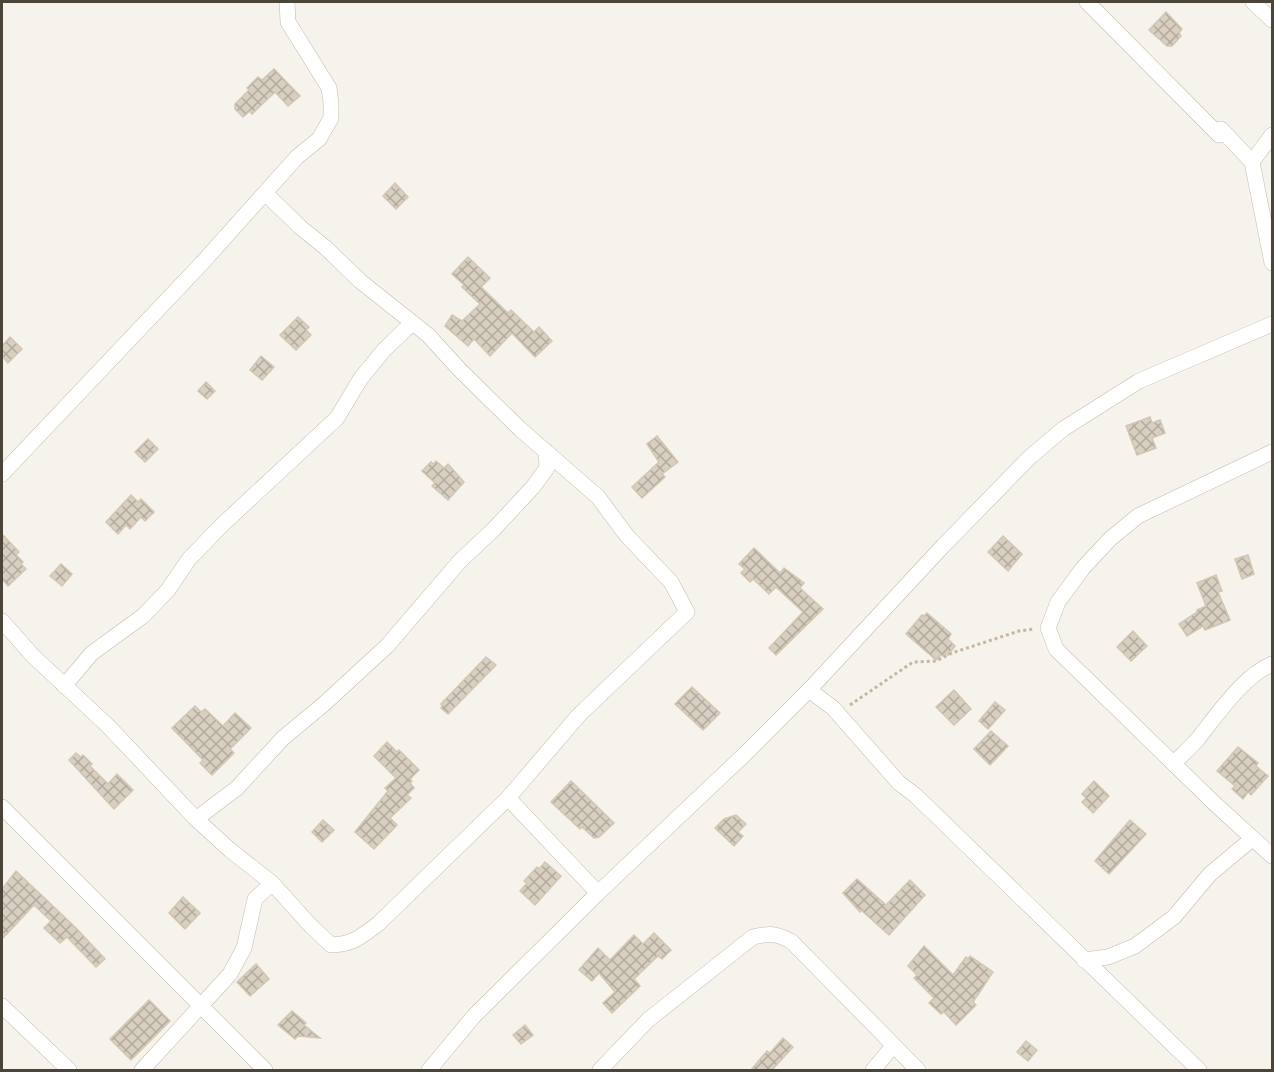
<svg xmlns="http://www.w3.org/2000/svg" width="1274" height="1072" font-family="'Asap Condensed',sans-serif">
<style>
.building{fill:url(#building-cross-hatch);stroke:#d3c7b4;stroke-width:1.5}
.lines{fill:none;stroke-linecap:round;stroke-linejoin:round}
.street-casing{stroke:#c2bbae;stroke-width:16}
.path{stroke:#c4b79f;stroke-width:3;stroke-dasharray:3 3;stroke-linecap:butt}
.street{stroke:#fff;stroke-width:15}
</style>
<defs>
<pattern id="building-cross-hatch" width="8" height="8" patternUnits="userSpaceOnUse" patternTransform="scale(1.5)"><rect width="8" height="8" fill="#d8cfc1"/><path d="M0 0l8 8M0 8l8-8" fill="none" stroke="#b1aa9e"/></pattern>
</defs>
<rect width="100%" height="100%" fill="#f6f3ec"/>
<g class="building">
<polygon points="1166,12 1182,29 1179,33 1181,36 1172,46 1167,46 1149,30"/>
<polygon points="274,69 300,96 288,106 275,92 252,114 250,111 243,117 235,109 235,104 249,90 247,88 258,77 262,80"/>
<polygon points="395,183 408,197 396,209 383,196"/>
<polygon points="468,257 490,278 481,287 508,313 511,310 534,332 539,327 552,341 535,357 512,333 490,356 474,339 468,346 445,326 452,315 462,321 480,304 462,287 464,285 452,274"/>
<polygon points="298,317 309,327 306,330 311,335 296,350 280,335"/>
<polygon points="10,337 22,349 8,363 2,356 2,346"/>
<polygon points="261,356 274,367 262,380 250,370"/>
<polygon points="206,382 215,391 207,399 198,391"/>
<polygon points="1150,417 1152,423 1160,420 1165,433 1152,438 1156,448 1137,455 1126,426"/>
<polygon points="657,436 678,462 662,474 665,477 642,498 632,487 659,462 647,444"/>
<polygon points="148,439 158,449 145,462 135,452"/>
<polygon points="436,461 444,468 448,464 464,482 448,500 432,486 435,483 422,471 431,462 434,464"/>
<polygon points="131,495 138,502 141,499 154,512 145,521 141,517 130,529 126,525 118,534 106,522"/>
<polygon points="2,534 19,552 16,555 23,562 21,564 26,569 8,586 2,579"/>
<polygon points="1003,536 1022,554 1008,571 988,552"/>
<polygon points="754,548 780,573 784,568 804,583 800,588 823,609 776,655 769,648 803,612 776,587 769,594 753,579 750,582 741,573 745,569 739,564"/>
<polygon points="1248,555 1254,574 1242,579 1235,559"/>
<polygon points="61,564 72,574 62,586 50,576"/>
<polygon points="1216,575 1222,591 1218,592 1230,620 1205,630 1203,626 1187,636 1179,624 1197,612 1197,610 1206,606 1197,583"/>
<polygon points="927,613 951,634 948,639 955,646 948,655 946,653 943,656 941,655 936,660 906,634 922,615 924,616"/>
<polygon points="1133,631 1147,646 1131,661 1117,647"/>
<polygon points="486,657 496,665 448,714 441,708 442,706 441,704"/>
<polygon points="692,687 720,713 703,730 675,704"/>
<polygon points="954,690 971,709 954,725 936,707"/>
<polygon points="995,702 1005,710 988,729 979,721"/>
<polygon points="195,706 201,712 205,709 223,726 235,713 251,728 230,749 234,753 212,775 200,763 203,760 172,728"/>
<polygon points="991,731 1008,746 990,765 974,749"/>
<polygon points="387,742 397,752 399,750 419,770 410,779 412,781 410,783 414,788 407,795 411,798 390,818 397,825 374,849 355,832 388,791 385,788 396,778 374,756"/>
<polygon points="1238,747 1258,763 1256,766 1268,776 1251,795 1248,792 1243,799 1232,789 1235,786 1217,771"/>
<polygon points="76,753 81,757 83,755 92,764 90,766 108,784 117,774 133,790 114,809 69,760"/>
<polygon points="571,781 614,823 599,837 594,838 582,827 580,829 551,802"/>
<polygon points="1094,781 1109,796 1093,813 1082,802 1086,798 1082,794"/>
<polygon points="736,815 746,824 738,832 743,836 734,846 715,828 724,819"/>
<polygon points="323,820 334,830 322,842 312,832"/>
<polygon points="1130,820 1146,834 1109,874 1095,861"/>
<polygon points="545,862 561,876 535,905 520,891 527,883 524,881 537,867 539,869"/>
<polygon points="16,871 76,928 105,959 96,967 67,937 60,943 44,928 51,921 34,905 2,939 2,889"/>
<polygon points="857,879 886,905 910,880 925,895 889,935 861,910 860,912 843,893"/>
<polygon points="183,897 200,913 185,929 169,913"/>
<polygon points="654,933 671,950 662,959 658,956 634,979 640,986 612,1013 603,1003 615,992 599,973 592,981 579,970 598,948 610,960 634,935 643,944"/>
<polygon points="924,946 953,975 966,957 968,959 970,956 993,972 973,1002 976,1005 956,1025 944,1012 941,1014 929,1003 934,998 914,978 917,975 908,966"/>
<polygon points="256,964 269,979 250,996 237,982"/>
<polygon points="149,1000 170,1021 131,1060 110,1039"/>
<polygon points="292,1011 306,1023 304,1025 320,1038 298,1036 295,1039 278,1025"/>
<polygon points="525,1025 533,1035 521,1044 513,1035"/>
<polygon points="783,1038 793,1047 771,1071 750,1071 767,1051 770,1053"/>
<polygon points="1026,1041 1037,1050 1028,1061 1017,1052"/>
</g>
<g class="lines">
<g class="street-casing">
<g id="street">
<polyline points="1087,2 1219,135 1221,129 1252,162 1272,263"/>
<polyline points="1253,2 1272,20"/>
<polyline points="1252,162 1272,135"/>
<polyline points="1272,452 1138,516 1110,539 1083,568 1058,602 1048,628 1056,649 1213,802 1272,856"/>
<polyline points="2,474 203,262 297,157 319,139 331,118 331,103 329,88 288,22 287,2"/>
<path d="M2 621 33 656 108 726 196 819 230 850 272 883 310 925 331 945C354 944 360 937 378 924L508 798 579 715 687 612 671 582 627 536 598 497 520 429 459 369 428 335 360 281 326 248 300 227 265 193"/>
<polyline points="64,686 92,653 143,616 168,590 189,559 223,524 337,418 361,378 384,350 412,323"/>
<polyline points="809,690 833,708 899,783 915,795 1199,1070"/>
<path d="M1174 763C1182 755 1190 748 1197 740 1217 715 1243 676 1272 664"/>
<polyline points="508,798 598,893"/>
<polyline points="2,807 265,1070"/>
<polyline points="196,819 237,788 283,738 324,704 387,646 460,561 494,529 533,487 547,468 546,451"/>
<polyline points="1084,960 1108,957 1135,946 1174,917 1210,874 1252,839"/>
<polyline points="2,1006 69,1070"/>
<polyline points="142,1070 230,974 244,948 255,899 272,883"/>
<polyline points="429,1070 474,1016 598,893 745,754 809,690 943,546 1030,457 1063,429 1139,381 1272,324"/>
<path d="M600 1070 648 1020 753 937C769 933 777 933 792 942L918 1070"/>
<polyline points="873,1070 893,1046"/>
</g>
</g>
<polyline class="path" points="850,705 913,662 936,661 952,653 1019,631 1035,629"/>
<use href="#street" class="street"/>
</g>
<rect width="1274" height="1072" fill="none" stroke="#4b4439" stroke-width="6"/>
</svg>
